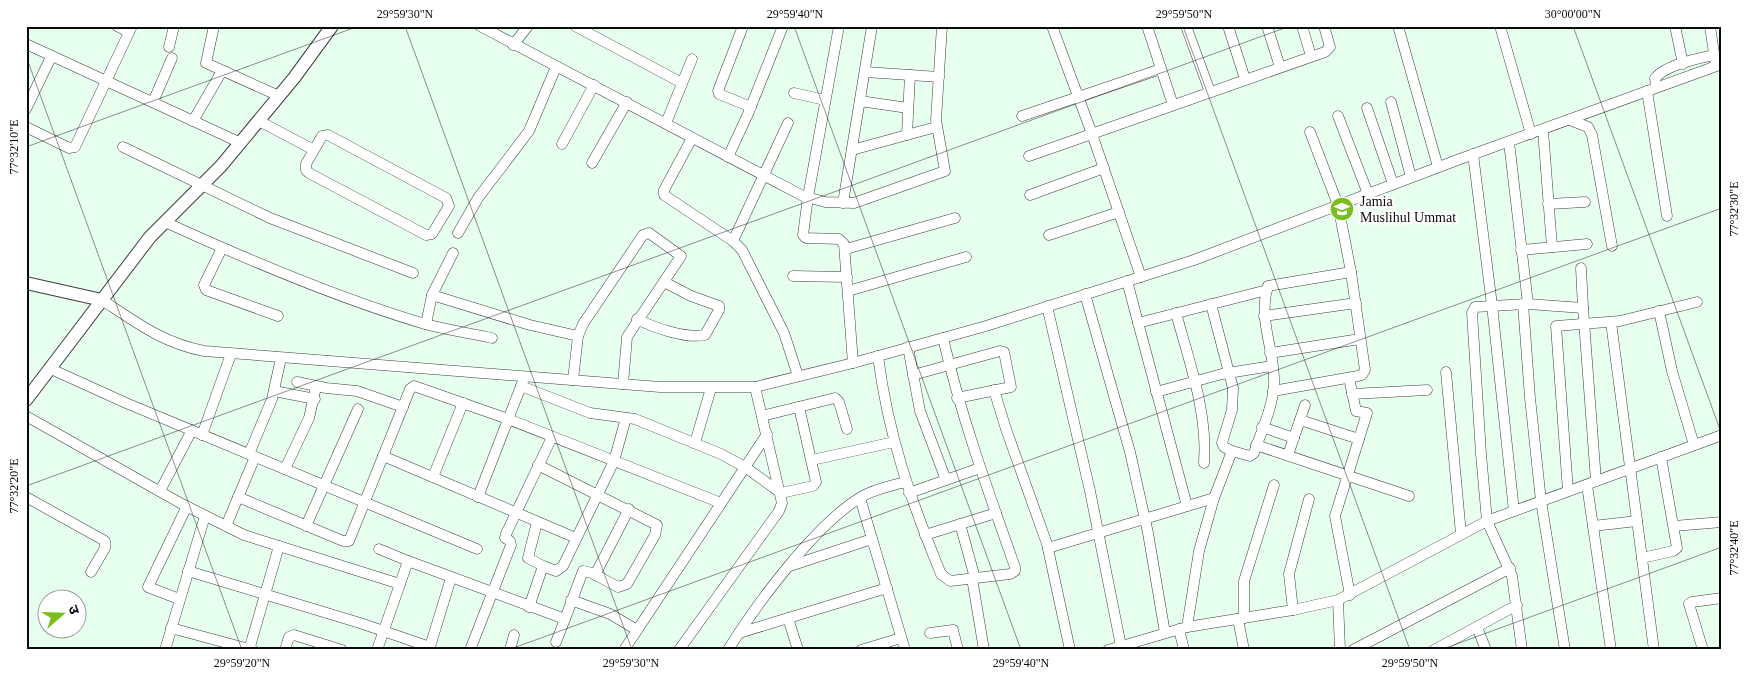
<svg xmlns="http://www.w3.org/2000/svg" width="1748" height="676" font-family="'Times New Roman','Noto Sans Devanagari',serif">
<style>
.lines{fill:none;stroke-linecap:round;stroke-linejoin:round}
.minor-casing{stroke:#3d3d3d;stroke-width:11}
.tertiary-casing{stroke:#3d3d3d;stroke-width:14}
.minor{stroke:#fff;stroke-width:10}
.tertiary{stroke:#fff;stroke-width:12}
.ticks{fill:none;stroke:#0a0a0a;stroke-width:1;stroke-opacity:0.45}
.labels{text-anchor:middle;stroke-width:5;stroke-linejoin:round;paint-order:stroke}
.poi-label{font-size:14px;fill:#0a0a0a;stroke:#fff;text-anchor:start}
.neatline{fill:none;stroke:#0a0a0a;stroke-width:2}
.ticks-label{font-size:12px;text-anchor:middle;fill:#0a0a0a}
</style>
<rect width="100%" height="100%" fill="#e7ffee"/>
<g class="lines">
<g class="minor-casing">
<g id="minor">
<polyline points="117,26 129,32"/>
<polyline points="214,26 206,63 279,96"/>
<polyline points="480,26 803,196 825,202 854,203 945,171 936,120 942,26"/>
<polyline points="575,26 682,83"/>
<polyline points="743,26 718,91 719,94 751,107"/>
<polyline points="839,26 808,197 803,235 806,238 839,239 844,244 853,363"/>
<polyline points="1052,26 1092,134 1141,277"/>
<polyline points="1147,26 1173,105"/>
<polyline points="1186,26 1210,92"/>
<polyline points="1228,26 1245,79"/>
<polyline points="1267,26 1280,67"/>
<polyline points="1302,26 1311,56"/>
<polyline points="1398,26 1438,167"/>
<polyline points="1500,26 1531,134"/>
<polyline points="1675,26 1683,64"/>
<polyline points="1710,26 1715,60"/>
<polyline points="26,44 241,143"/>
<polyline points="513,45 528,26"/>
<polyline points="169,47 174,26"/>
<polyline points="866,72 939,77"/>
<path d="M1656 87 1655 78C1668 64 1697 59 1714 55"/>
<polyline points="1647,91 1667,216"/>
<polyline points="794,93 825,100"/>
<polyline points="860,101 908,108"/>
<polyline points="153,102 172,58"/>
<polyline points="1391,102 1411,177"/>
<polyline points="1367,108 1393,184"/>
<polyline points="26,109 51,57"/>
<polyline points="1022,116 1161,69"/>
<polyline points="1338,116 1368,194"/>
<polyline points="1570,120 1588,127 1592,135 1612,246"/>
<polyline points="193,121 222,71"/>
<polyline points="259,121 314,150 306,164 306,170 309,173 426,235 432,234 449,206 446,198 328,135 322,136 314,150"/>
<polyline points="666,123 692,59"/>
<polyline points="26,127 69,148 75,147 132,26"/>
<polyline points="1543,130 1552,247"/>
<polyline points="907,135 910,75"/>
<polyline points="692,138 664,190 664,195 733,241 742,250 784,333 798,376"/>
<polyline points="1509,142 1528,304"/>
<polyline points="562,144 594,85"/>
<polyline points="123,147 270,218 413,273"/>
<polyline points="852,150 936,127"/>
<polyline points="1473,154 1492,305 1514,511"/>
<polyline points="1029,156 1325,52 1330,47 1324,26"/>
<polyline points="728,157 748,114 783,26"/>
<polyline points="592,163 627,102"/>
<polyline points="1030,195 1104,168"/>
<polyline points="843,203 872,26"/>
<polyline points="1548,204 1585,202"/>
<path d="M165 222C248 260 337 298 425 324 447 330 470 333 492 338"/>
<polyline points="458,233 478,198 529,131 556,67"/>
<polyline points="1049,235 1119,212"/>
<polyline points="733,241 788,123"/>
<polyline points="222,248 204,285 206,290 278,316"/>
<polyline points="846,249 955,218"/>
<polyline points="1521,250 1587,244"/>
<polyline points="1581,268 1583,308"/>
<polyline points="793,276 847,277"/>
<polyline points="1127,281 1187,506"/>
<polyline points="848,291 966,257"/>
<polyline points="1085,294 1130,452 1148,533 1165,633"/>
<polyline points="432,295 530,325 578,336"/>
<path d="M102 300C137 323 163 343 204 351L660 387H755L853 363 986 326 1194 260 1460 159 1722 64"/>
<polyline points="1211,304 1233,388 1232,410 1222,443 1224,447 1232,451"/>
<polyline points="1523,304 1530,398 1541,501 1565,650"/>
<polyline points="1047,306 1090,491 1121,646"/>
<polyline points="1659,311 1672,371 1694,445"/>
<path d="M1176 313C1189 361 1208 413 1204 463"/>
<polyline points="1264,316 1356,303"/>
<path d="M637 319C654 328 687 339 705 335L719 310V306L691 296 664 282"/>
<polyline points="1611,322 1654,650"/>
<polyline points="1138,323 1267,290"/>
<polyline points="426,324 432,295 453,253"/>
<polyline points="908,347 920,411 946,480"/>
<polyline points="1270,353 1360,339"/>
<path d="M878 356C888 435 911 501 941 574L950 581 1010 574 1015 571V567C988 491 961 416 943 338"/>
<polyline points="51,369 126,403 477,549"/>
<polyline points="1446,372 1461,534"/>
<polyline points="913,375 1000,351 1004,352 1011,387 957,398"/>
<polyline points="1349,378 1356,411 1367,413 1335,516 1350,595"/>
<polyline points="573,380 578,336 583,324 643,235 649,233 681,256 627,337 623,384"/>
<polyline points="297,382 326,388 357,391 403,407"/>
<polyline points="521,386 590,413 635,419 721,454 745,467 781,493 813,486 816,482 799,407"/>
<polyline points="994,390 1006,429 1047,544 1070,650"/>
<polyline points="274,391 315,399"/>
<polyline points="1273,391 1358,376 1362,375 1365,370 1351,272 1338,205 1310,132"/>
<polyline points="1156,392 1222,374 1272,366"/>
<polyline points="1352,394 1427,390"/>
<polyline points="26,416 182,504 244,535 400,584"/>
<polyline points="762,416 835,398 839,402 847,429"/>
<polyline points="1300,420 1359,439"/>
<polyline points="1262,427 1294,438"/>
<polyline points="202,435 231,354"/>
<polyline points="695,443 711,388"/>
<polyline points="1256,445 1409,496"/>
<polyline points="249,454 272,399 281,358"/>
<polyline points="1288,455 1305,405"/>
<polyline points="383,456 576,538"/>
<polyline points="812,460 894,442"/>
<polyline points="285,469 309,418 316,387"/>
<polyline points="433,477 463,403"/>
<polyline points="1587,485 1611,650"/>
<polyline points="160,491 192,430"/>
<polyline points="1568,491 1556,326 1620,321 1697,302"/>
<polyline points="909,493 980,468"/>
<polyline points="26,497 105,541 105,548 91,572"/>
<polyline points="238,497 343,541 349,541 410,389 414,386 508,419 721,503"/>
<polyline points="478,497 523,381"/>
<polyline points="860,498 905,650"/>
<polyline points="537,522 528,558 543,566"/>
<polyline points="960,524 975,578"/>
<polyline points="226,526 255,457"/>
<polyline points="306,526 358,409"/>
<polyline points="1593,526 1637,521"/>
<polyline points="1674,526 1722,522"/>
<polyline points="925,535 996,513"/>
<polyline points="1048,548 1214,498"/>
<polyline points="379,549 408,561"/>
<polyline points="1642,558 1673,551 1677,548 1661,457"/>
<polyline points="790,566 872,539"/>
<polyline points="188,571 360,623 430,647"/>
<polyline points="595,575 629,509"/>
<polyline points="972,578 984,650"/>
<polyline points="179,599 148,587 187,506"/>
<polyline points="571,600 610,614 637,630"/>
<polyline points="1338,600 1340,650"/>
<polyline points="529,607 543,566 556,571 563,566 614,461 626,418"/>
<polyline points="1293,610 1289,574 1309,499"/>
<polyline points="788,618 798,650"/>
<polyline points="1244,618 1244,581 1274,485"/>
<polyline points="1238,619 1244,650"/>
<path d="M1187 627 1199 551 1214 498 1232 451 1250 456 1254 453C1261 432 1272 409 1274 386 1276 352 1257 320 1268 286L1351 272"/>
<polyline points="1477,627 1486,650"/>
<polyline points="171,628 253,650"/>
<polyline points="1179,629 1184,650"/>
<polyline points="739,633 887,588"/>
<polyline points="930,633 953,630 958,650"/>
<polyline points="556,642 565,619"/>
<polyline points="165,650 205,516"/>
<polyline points="249,650 279,546"/>
<polyline points="285,650 289,637 294,635 342,650"/>
<polyline points="377,650 408,561 565,619 583,571 592,573 618,587 627,584 655,535 657,525 538,465"/>
<polyline points="429,650 451,578"/>
<polyline points="470,650 511,545 510,541 505,538 506,534 552,437"/>
<polyline points="510,650 514,635"/>
<polyline points="624,650 767,434"/>
<polyline points="679,650 779,511 782,503 755,387"/>
<path d="M728 650C757 603 815 525 861 497 874 489 891 486 905 482"/>
<polyline points="861,650 901,638"/>
<polyline points="1108,650 1187,627 1293,610 1338,600 1487,521 1722,435"/>
<polyline points="1353,650 1510,568"/>
<polyline points="1434,650 1517,605"/>
<polyline points="1522,650 1512,576 1487,521 1481,454 1472,313 1475,307 1528,304 1583,308 1596,481"/>
<polyline points="1703,650 1689,604 1692,602 1722,598"/>
</g>
</g>
<g class="tertiary-casing">
<g id="tertiary">
<polyline points="26,283 102,300"/>
<polyline points="26,400 150,237 221,166 294,78 332,26"/>
</g>
</g>
<use href="#minor" class="minor"/>
<use href="#tertiary" class="tertiary"/>
</g>
<path class="ticks" d="M405 26 632 650M794 26 1021 650M1183 26 1410 650M1573 26 1722 435M26 56 242 650M26 147 359 26M26 486 1290 26M508 650 1722 208M1440 650 1722 547"/>
<defs>
<g id="school-disc" transform="scale(1.25)"><circle r="9.5" fill="#78bf1d" stroke="#fff"/><path d="M0-5L7-2L0 1L-7-2ZM-4 1L0 2.5L4 1V4Q0 6-4 4Z" fill="#fff"/></g>
</defs>
<g fill-rule="evenodd">
<use href="#school-disc" x="1342" y="209"/>
</g>
<g class="labels">
<g class="poi-label">
<text x="1360" y="206">Jamia<tspan x="1360" dy="16">Muslihul Ummat</tspan></text>
</g>
</g>
<rect width="1748" height="676" fill="none" stroke="#ffffff" stroke-width="55"/>
<g transform="translate(62 614) rotate(70)"><circle r="24" fill="#ffffff" stroke="#9d9d9d"/>
<path d="M0-4L9 19L0 12L-9 19Z" fill="#78bf1d"/>
<text y="-8" font-size="14" font-weight="bold" text-anchor="middle" fill="#0a0a0a">उ</text>
</g>
<rect x="28" y="28" width="1692" height="620" class="neatline"/>
<g class="ticks-label">
<text x="405" y="18">29°59'30"N</text>
<text x="795" y="18">29°59'40"N</text>
<text x="1184" y="18">29°59'50"N</text>
<text x="1573" y="18">30°00'00"N</text>
<text transform="translate(14 147) rotate(-90)" y="4">77°32'10"E</text>
<text transform="translate(1734 209) rotate(-90)" y="4">77°32'30"E</text>
<text transform="translate(14 486) rotate(-90)" y="4">77°32'20"E</text>
<text transform="translate(1734 548) rotate(-90)" y="4">77°32'40"E</text>
<text x="242" y="667">29°59'20"N</text>
<text x="631" y="667">29°59'30"N</text>
<text x="1021" y="667">29°59'40"N</text>
<text x="1410" y="667">29°59'50"N</text>
</g>
</svg>
